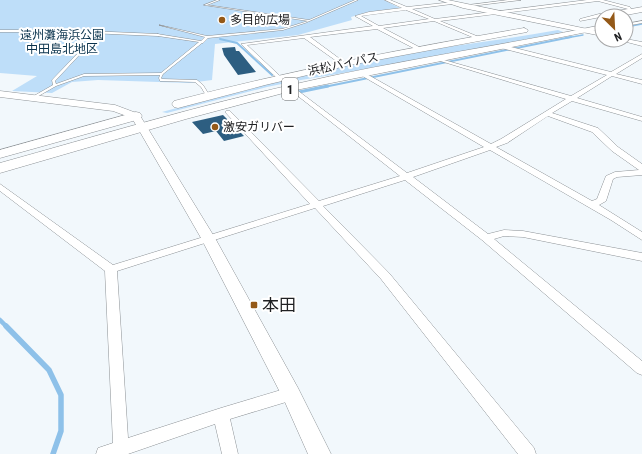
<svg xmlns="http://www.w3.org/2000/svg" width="642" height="454" font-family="'Roboto Condensed','Noto Sans JP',sans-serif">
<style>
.green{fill:#bedef9}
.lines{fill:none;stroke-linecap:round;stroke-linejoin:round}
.stream-far4{stroke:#8ec1e9;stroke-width:1.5}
.stream-far3{stroke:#8ec1e9;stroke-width:2}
.stream-far2{stroke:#8ec1e9;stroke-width:3}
.stream-far1{stroke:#8ec1e9;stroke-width:4.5}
.stream{stroke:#8ec1e9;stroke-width:5.5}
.building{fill:#2d5e81}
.lane-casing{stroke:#8d9296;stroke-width:1}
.street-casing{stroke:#8d9296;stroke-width:1}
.secondary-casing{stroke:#8d9296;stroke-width:1}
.highway-casing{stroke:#8d9296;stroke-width:1}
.lane{fill:#fff;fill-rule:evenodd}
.street{fill:#fff;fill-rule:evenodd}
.secondary{fill:#fff;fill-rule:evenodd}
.highway{fill:#fff;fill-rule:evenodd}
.poi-dot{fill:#945918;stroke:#fff;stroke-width:1.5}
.labels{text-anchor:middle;stroke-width:4;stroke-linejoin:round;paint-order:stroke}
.far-poi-label{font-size:12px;fill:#202123;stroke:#fff;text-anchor:start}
.far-park-label{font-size:12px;fill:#09324c;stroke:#fff}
.far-street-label{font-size:12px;fill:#202123;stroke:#fff}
.shield{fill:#fff;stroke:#636465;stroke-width:1}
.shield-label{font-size:13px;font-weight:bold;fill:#202123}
.near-poi-label{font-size:17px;fill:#202123;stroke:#fff;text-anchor:start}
</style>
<rect width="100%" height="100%" fill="#f2f8fc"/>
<g class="green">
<polygon points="0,0 384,0 400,8 368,12 351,17 352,20 298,35 215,44 212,80 189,83 98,80 72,82 52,93 12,91 37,76 0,73"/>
<path d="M558 30 563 32 422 60 301 80 267 87 167 113 162 112C238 91 315 70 392 56 447 46 503 40 558 30Z"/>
</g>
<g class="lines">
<g class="stream-far4">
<polyline points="626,27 642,24"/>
<polyline points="566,38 583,35"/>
</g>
<g class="stream-far3">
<polyline points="220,39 237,43 272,75"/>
<polyline points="324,87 571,37"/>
</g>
<polyline class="stream-far2" points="299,92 328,86"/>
<polyline class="stream-far1" points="0,320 7,327"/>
<polyline class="stream" points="6,326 49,370 61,395 61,431 53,454"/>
</g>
<g class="building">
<polygon points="235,47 236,51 239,51 256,72 238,75 224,55 222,48"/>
<polygon points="223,115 244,136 224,141 216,131 203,134 192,122"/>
</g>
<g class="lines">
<g class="lane-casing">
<polygon id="lane" points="217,0 220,0 207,5 309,20 355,0 358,0 305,23 283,30 208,38 203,43 202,43 163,74 161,78 162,79 197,80 203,85 210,96 209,97 207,97 201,87 195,82 161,81 160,81 159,78 160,75 84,76 56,86 35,98 32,97 53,85 52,80 81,50 83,51 55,81 56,84 84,74 161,73 199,42 158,36 157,34 201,41 205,37 159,25 207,36 282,29 308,21 204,5"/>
</g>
<g class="street-casing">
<g id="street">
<path d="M385 0H390L407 7 453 2 452 4 412 9 435 19 587 0H603L630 7 631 9 642 7V9L580 21V19L599 14 628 9 598 1 440 21 479 37 477 39 434 21 383 28 421 48V50L419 51 377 29 310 37 344 62 345 63 342 65 304 38 247 45 281 77 282 78 279 80 241 44 373 26 355 16 369 12 402 8ZM406 10 429 19 379 26 361 16Z"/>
<polygon points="508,0 521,0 463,7 461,6"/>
<polygon points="642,21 642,23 626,26 626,24"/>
<polygon points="0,30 65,30 158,34 160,35 158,36 65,32 0,32"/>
<path d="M503 45 611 72 642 54V58L616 74 642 80V84L612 76 577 98 642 117V121L572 101 552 113 598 128 618 147 642 164V175L617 177 613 179 606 201 599 205 642 232V240L611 220 490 150 413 177 488 234 504 230 523 231 642 253V261L523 237 504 236 494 239 642 361V375L637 373 482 240 405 180 323 206 389 273 534 448 536 454H518L381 279 315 208 117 271 128 438 221 408 291 387 296 389 298 394 296 399 230 419 238 454H222L215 424 128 454H96L98 448 113 443 105 271 0 191V184L113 265 310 204 226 113V111H230L319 201 400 176 289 89V87H293L407 173 484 147 359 74V72H363L491 144 501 139 566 99 437 60V58L571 96 607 75 501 48V46ZM548 116 592 132 612 151 639 170 615 172 606 176 597 199 592 201 496 147 507 143Z"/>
</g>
</g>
<g class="secondary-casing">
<g id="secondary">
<polygon points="439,0 448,0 602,32 602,36 463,8"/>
<polygon points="626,39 642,42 642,46 619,40 626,40"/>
<polygon points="0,91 115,105 139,114 215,238 298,388 331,454 308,454 284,400 201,238 132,118 113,111 0,97"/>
</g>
</g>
<g class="highway-casing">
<g id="highway">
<polygon points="642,8 642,12 621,16 604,16 608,14"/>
<path d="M602 25V29L291 91 186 119 0 173V163C97 136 193 107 291 85 394 61 499 46 602 25Z"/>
<path d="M524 28 528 30 527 32 350 65 265 85 178 108 174 107 172 104 174 101C289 71 406 48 524 28Z"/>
<polygon points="136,112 140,113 142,116 140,119 0,158 0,150"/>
</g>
</g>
<use href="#lane" class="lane"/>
<use href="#street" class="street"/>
<use href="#secondary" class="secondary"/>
<use href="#highway" class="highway"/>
</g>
<g class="poi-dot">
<circle cx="222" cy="20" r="4"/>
<circle cx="215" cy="127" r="4"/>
<rect x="250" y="301" width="8" height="8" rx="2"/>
</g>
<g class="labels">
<g class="far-poi-label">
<text x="230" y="24">多目的広場</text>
<text x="223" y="131">激安ガリバー</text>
</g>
<g class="far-park-label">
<text x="62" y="39">遠州灘海浜公園<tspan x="62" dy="14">中田島北地区</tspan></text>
</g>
<g class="far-street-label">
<text transform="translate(343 64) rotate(-12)" y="4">浜松バイパス</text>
</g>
<rect class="shield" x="282" y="78" width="16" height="22" rx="3"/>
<g class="shield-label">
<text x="290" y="94">1</text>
</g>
<g class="near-poi-label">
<text x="262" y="311">本田</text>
</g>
</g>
<g transform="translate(614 28) rotate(156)"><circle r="19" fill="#ffffff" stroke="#a6a6a7"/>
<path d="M0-3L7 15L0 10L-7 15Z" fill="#945918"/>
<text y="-6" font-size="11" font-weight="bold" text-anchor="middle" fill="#202123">N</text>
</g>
</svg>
